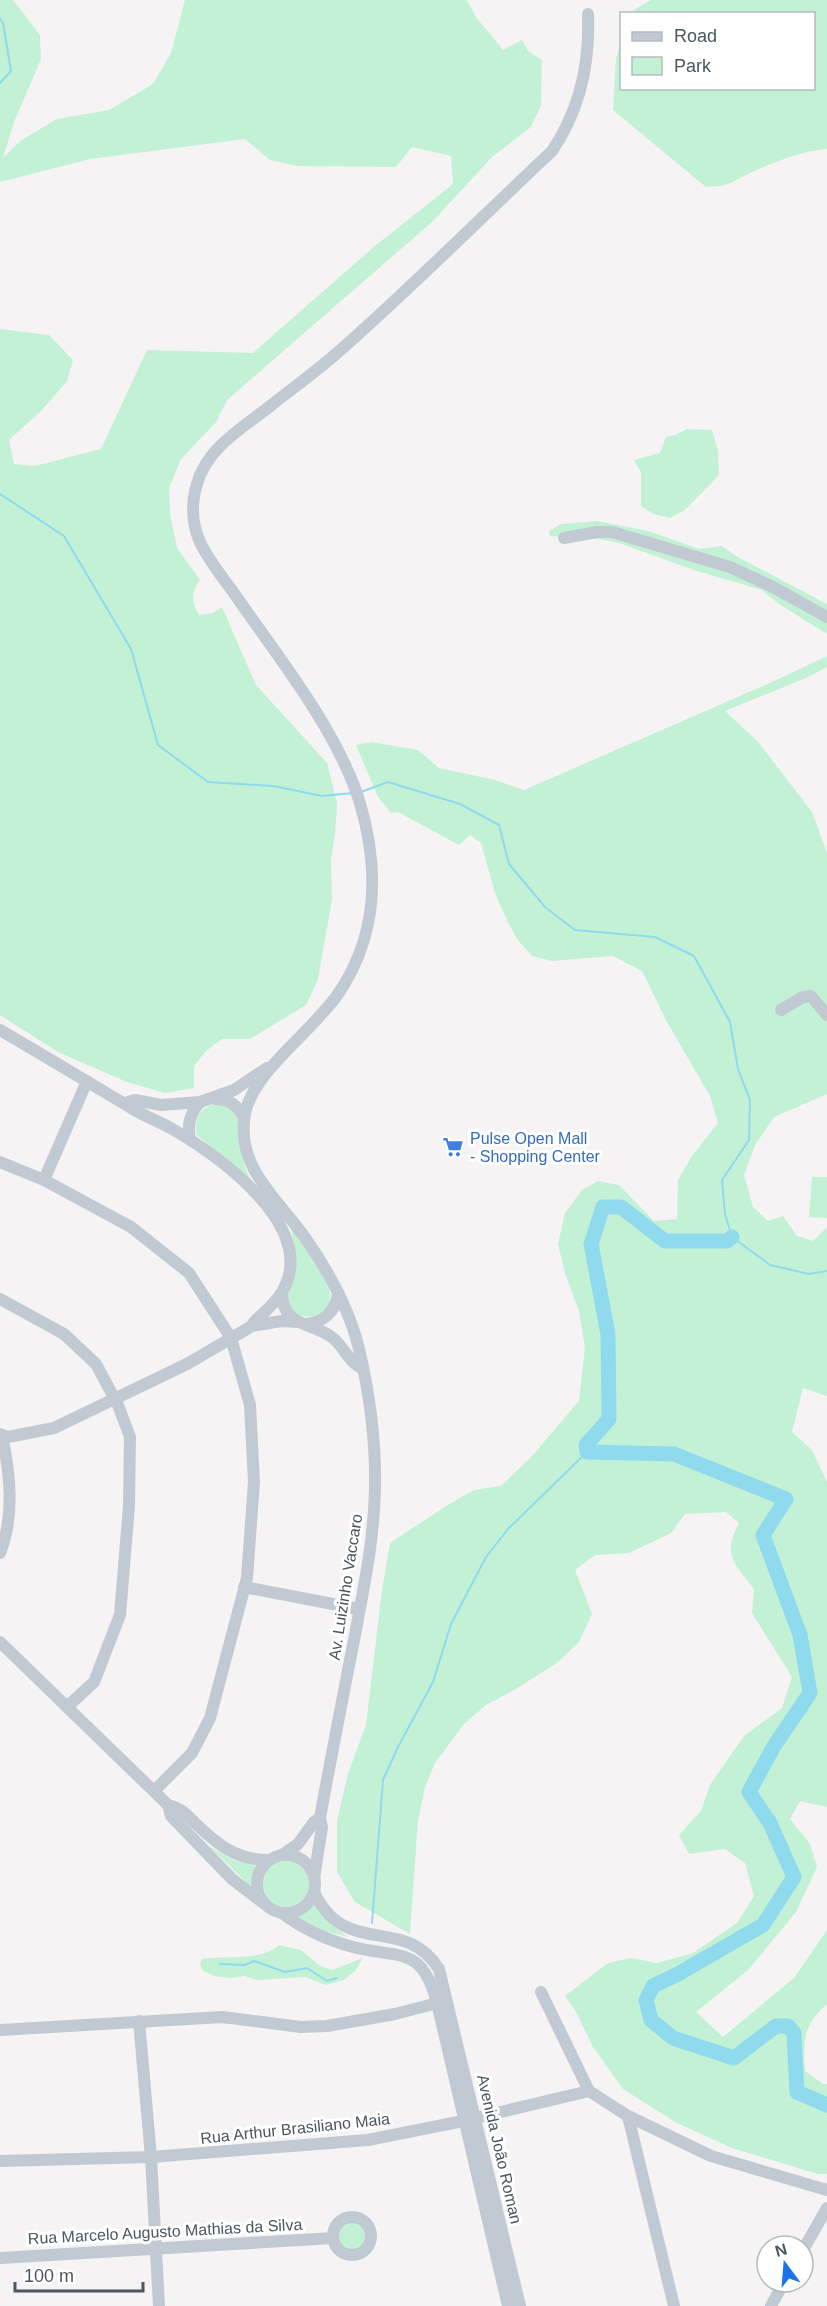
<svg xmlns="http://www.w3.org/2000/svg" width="827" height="2306" font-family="Helvetica,sans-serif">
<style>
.green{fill:#c3f1d5}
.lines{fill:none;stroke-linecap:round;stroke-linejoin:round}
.stream{stroke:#90daee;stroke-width:2}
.river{stroke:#90daee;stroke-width:15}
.minor{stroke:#c1cad2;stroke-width:12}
.labels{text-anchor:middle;stroke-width:6;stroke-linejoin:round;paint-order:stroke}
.shop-label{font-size:16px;fill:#366cbe;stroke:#fff;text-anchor:start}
.street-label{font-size:16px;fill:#4a5661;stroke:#fff}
</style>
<rect width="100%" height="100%" fill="#f5f3f3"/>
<g class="green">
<path d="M0 0H13L40 35 41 59 14 122 3 158 20 141 57 119 109 110 153 84 171 53 185 0H467L475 16 503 50 522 40 528 51 542 60 541 105 531 127 492 157 432 222 227 400 216 422 181 459 169 488 170 514 177 548 200 580C191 593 191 601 199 615L213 613 222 607 256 685 327 763 337 803 335 835 331 859 332 899 318 979 306 1005 250 1039H222L206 1051 194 1066V1088L165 1093 127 1082 58 1052 0 1015V329L49 335 73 360 67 381 41 411 9 440 14 464 35 466 101 449 147 350 253 353 375 246 453 184 451 156 412 147 396 167 298 166 270 160 245 139 90 159 0 182Z"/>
<path d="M651 0H827V149C801 151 774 162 750 173 729 183 731 186 706 187L613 110 616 59 621 41 622 88H814V14L629 13Z"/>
<polygon points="687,429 712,430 718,451 719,475 685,510 670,518 654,514 641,506 641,472 634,460 660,453 666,437 675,435"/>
<polygon points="597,521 648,531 699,549 722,546 736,556 827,604 827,634 779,604 762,590 697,571 619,543 599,539 550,536 549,531 561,524"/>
<path d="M827 656V667L806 678 725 711 759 743 812 812 827 853V1094L774 1117 755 1145 744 1175 753 1207 768 1221 783 1216 797 1236 813 1241 827 1227V1396L803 1388 792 1432 812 1450 827 1482V1807L800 1801 790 1819 810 1844 817 1867 796 1912 748 1970 696 2012 723 2037 794 1978 827 1930V2004C803 2025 803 2041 805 2071L823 2084H827V2174H818L732 2148 677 2123 623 2089 593 2047 575 2010 565 1996 608 1963 631 1958 657 1963 693 1953 737 1923 754 1896 745 1863 725 1849 689 1854 679 1835 701 1811 710 1785 744 1736 782 1708 792 1677 752 1613 754 1589C734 1563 722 1555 739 1523L726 1512 685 1514 671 1533 629 1553 595 1555 575 1570 592 1614 579 1642 557 1663 514 1690 486 1705 464 1724 435 1763 425 1787 418 1820 410 1934 355 1902 337 1872V1821L348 1774 366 1725 382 1590 390 1543 446 1506 474 1490 501 1486 532 1456 579 1401 585 1348 579 1311 565 1273 558 1244 565 1213 582 1190 598 1181 619 1185 654 1221 677 1219 678 1180 692 1156 718 1123 710 1096 667 1022 642 971 613 956 552 961 532 956 517 939 506 918 495 893 481 843 470 835 459 845 398 812 391 813 378 797 356 745 371 742 418 750 439 768 495 780 524 790 770 683Z"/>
<path d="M217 1104C245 1107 239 1138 243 1158 244 1166 248 1174 251 1181L197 1135C193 1119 201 1106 217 1104Z"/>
<polygon points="812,1177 827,1177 827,1218 809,1217"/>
<path d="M290 1226C300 1240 328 1278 330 1294 332 1317 298 1326 289 1304 285 1292 294 1279 295 1267 296 1253 294 1240 290 1226Z"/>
<polygon points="209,1846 233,1860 257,1866 250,1886"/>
<circle cx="286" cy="1884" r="23"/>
<polygon points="314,1904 329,1923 348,1937 324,1931 297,1917"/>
<path d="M279 1945 301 1950 320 1966 332 1970 363 1958 356 1970 344 1980 325 1985 306 1977 257 1980 244 1976 230 1978 214 1976 202 1970 200 1964 202 1959C225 1955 261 1962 279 1945Z"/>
<circle cx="352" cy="2236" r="15"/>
</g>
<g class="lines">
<g class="stream">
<polyline points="0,18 3,23 11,71 0,83"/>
<polyline points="0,494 64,536 131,649 158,745 208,782 273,786 322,796 353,793"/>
<polyline points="361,792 388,782 460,804 499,825 509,864 545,907 575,930 655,937 694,956 730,1022 738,1069 750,1100 749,1140 722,1180 725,1214 732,1237 770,1265 809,1274 827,1271"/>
<polyline points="372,1923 383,1780 398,1747 433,1682 451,1624 486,1557 508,1529 587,1452"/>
<polyline points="220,1964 245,1965 254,1961 285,1972 307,1968 327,1981 337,1978"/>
</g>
<polyline class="river" points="732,1237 727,1241 665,1241 621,1207 603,1207 591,1244 608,1334 609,1419 586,1445 587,1452 674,1454 786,1499 763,1535 800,1635 810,1693 774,1746 749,1792 770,1823 794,1877 763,1925 678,1974 653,1986 646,2000 651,2020 673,2038 734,2058 776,2026 788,2026 794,2033 797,2092 827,2105"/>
<g class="minor">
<polyline points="564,538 597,532 612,532 730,567 773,587 827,617"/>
<polyline points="781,1010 803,997 811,996 827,1015"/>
<path d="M0 1030C45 1056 89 1083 133 1109 146 1117 161 1122 174 1130 220 1157 320 1228 282 1292 275 1304 263 1313 254 1322L252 1326"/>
<path d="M215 1099C229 1099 238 1105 244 1118"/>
<polyline points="125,1103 135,1100 161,1105 200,1102 234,1090 267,1068"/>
<path d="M190 1139C187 1125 190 1113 200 1102"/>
<polyline points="0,1162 44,1180 131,1227 189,1273 231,1338 250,1405 254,1482 247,1578 210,1718 192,1753 154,1791"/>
<polyline points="44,1180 87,1081"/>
<path d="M282 1292C282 1302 284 1311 292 1317 301 1326 321 1328 333 1338 344 1347 349 1363 362 1368"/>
<polyline points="0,1299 64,1334 96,1364 118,1405 130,1437 129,1506 120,1615 94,1682 67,1707"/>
<path d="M307 1324C324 1322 336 1311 338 1293"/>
<polyline points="0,1434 8,1437 54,1428 187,1364 252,1326 281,1321 299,1322"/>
<path d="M0 1553C15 1515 10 1474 2 1435"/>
<polyline points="244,1587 359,1609"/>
<path d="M0 1642 168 1805C181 1808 186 1814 195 1823 218 1845 236 1860 269 1860"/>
<polyline points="168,1805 171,1816 232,1879 262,1902"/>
<circle cx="286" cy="1884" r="29"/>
<polyline points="282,1855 298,1844 314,1822 320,1818"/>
<path d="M314 1878 322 1827 320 1818C331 1757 343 1696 355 1635 364 1586 374 1539 375 1489 376 1444 370 1397 360 1353 351 1313 329 1272 306 1239 280 1201 239 1171 244 1121 246 1092 271 1067 290 1047 306 1031 322 1015 336 997 379 936 380 869 359 800 337 731 280 659 238 599 226 581 209 562 200 542 192 524 191 503 197 484 207 448 241 429 269 407 294 387 321 368 345 346 416 283 483 216 552 151 580 110 590 63 588 14"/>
<path d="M314 1892C346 1960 404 1913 439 1969L520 2306"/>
<path d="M282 1913C303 1929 327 1940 353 1947 400 1959 422 1945 437 2003L508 2306"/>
<polyline points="541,1992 589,2091 628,2116 711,2156 827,2190"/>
<polyline points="139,2021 151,2157 159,2306"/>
<polyline points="0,2030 222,2017 301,2027 327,2026 395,2014 445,2001"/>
<polyline points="628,2116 674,2306"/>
<polyline points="0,2161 151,2157 368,2140 463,2121 589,2091"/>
<circle cx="352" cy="2236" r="19"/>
<polyline points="803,2250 827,2208"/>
<polyline points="0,2258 333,2238"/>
<polyline points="771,2306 784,2282"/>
</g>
</g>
<defs>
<g id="supermarket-bare" transform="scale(1.62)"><path d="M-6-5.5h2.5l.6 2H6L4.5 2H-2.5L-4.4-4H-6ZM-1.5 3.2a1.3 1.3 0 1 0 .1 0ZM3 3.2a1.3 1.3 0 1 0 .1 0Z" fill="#3f7fe0" stroke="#fff" stroke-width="2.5" paint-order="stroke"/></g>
</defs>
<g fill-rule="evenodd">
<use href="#supermarket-bare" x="453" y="1147"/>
</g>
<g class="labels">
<g class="shop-label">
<text x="470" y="1144">Pulse Open Mall<tspan x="470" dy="18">- Shopping Center</tspan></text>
</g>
<g class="street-label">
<text transform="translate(345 1587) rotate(-81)" y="6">Av. Luizinho Vaccaro</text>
<text transform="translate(295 2128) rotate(-6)" y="6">Rua Arthur Brasiliano Maia</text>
<text transform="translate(500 2149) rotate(77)" y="6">Avenida João Roman</text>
<text transform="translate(165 2231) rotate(-3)" y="6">Rua Marcelo Augusto Mathias da Silva</text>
</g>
</g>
<rect x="620" y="12" width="195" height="78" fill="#ffffff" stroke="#b7bbc0" stroke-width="1.5"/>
<rect x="632" y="32" width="30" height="9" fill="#c1cad2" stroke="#b7bbc0" stroke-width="1.5"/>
<text x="674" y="42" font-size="18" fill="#4a5661">Road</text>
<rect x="632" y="57" width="30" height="18" fill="#c3f1d5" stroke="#b7bbc0" stroke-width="1.5"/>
<text x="674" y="72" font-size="18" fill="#4a5661">Park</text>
<g transform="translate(785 2264) rotate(344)"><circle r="28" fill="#ffffff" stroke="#b7bbc0" stroke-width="1.5"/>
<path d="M0-4.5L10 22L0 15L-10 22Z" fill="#1a73e8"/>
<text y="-9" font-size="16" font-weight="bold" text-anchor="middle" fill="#4a5661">N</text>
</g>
<path d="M15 2282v9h128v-9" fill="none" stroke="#4a5661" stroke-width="3"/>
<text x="24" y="2282" font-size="18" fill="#4a5661" stroke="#ffffff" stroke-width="4.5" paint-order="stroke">100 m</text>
</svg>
